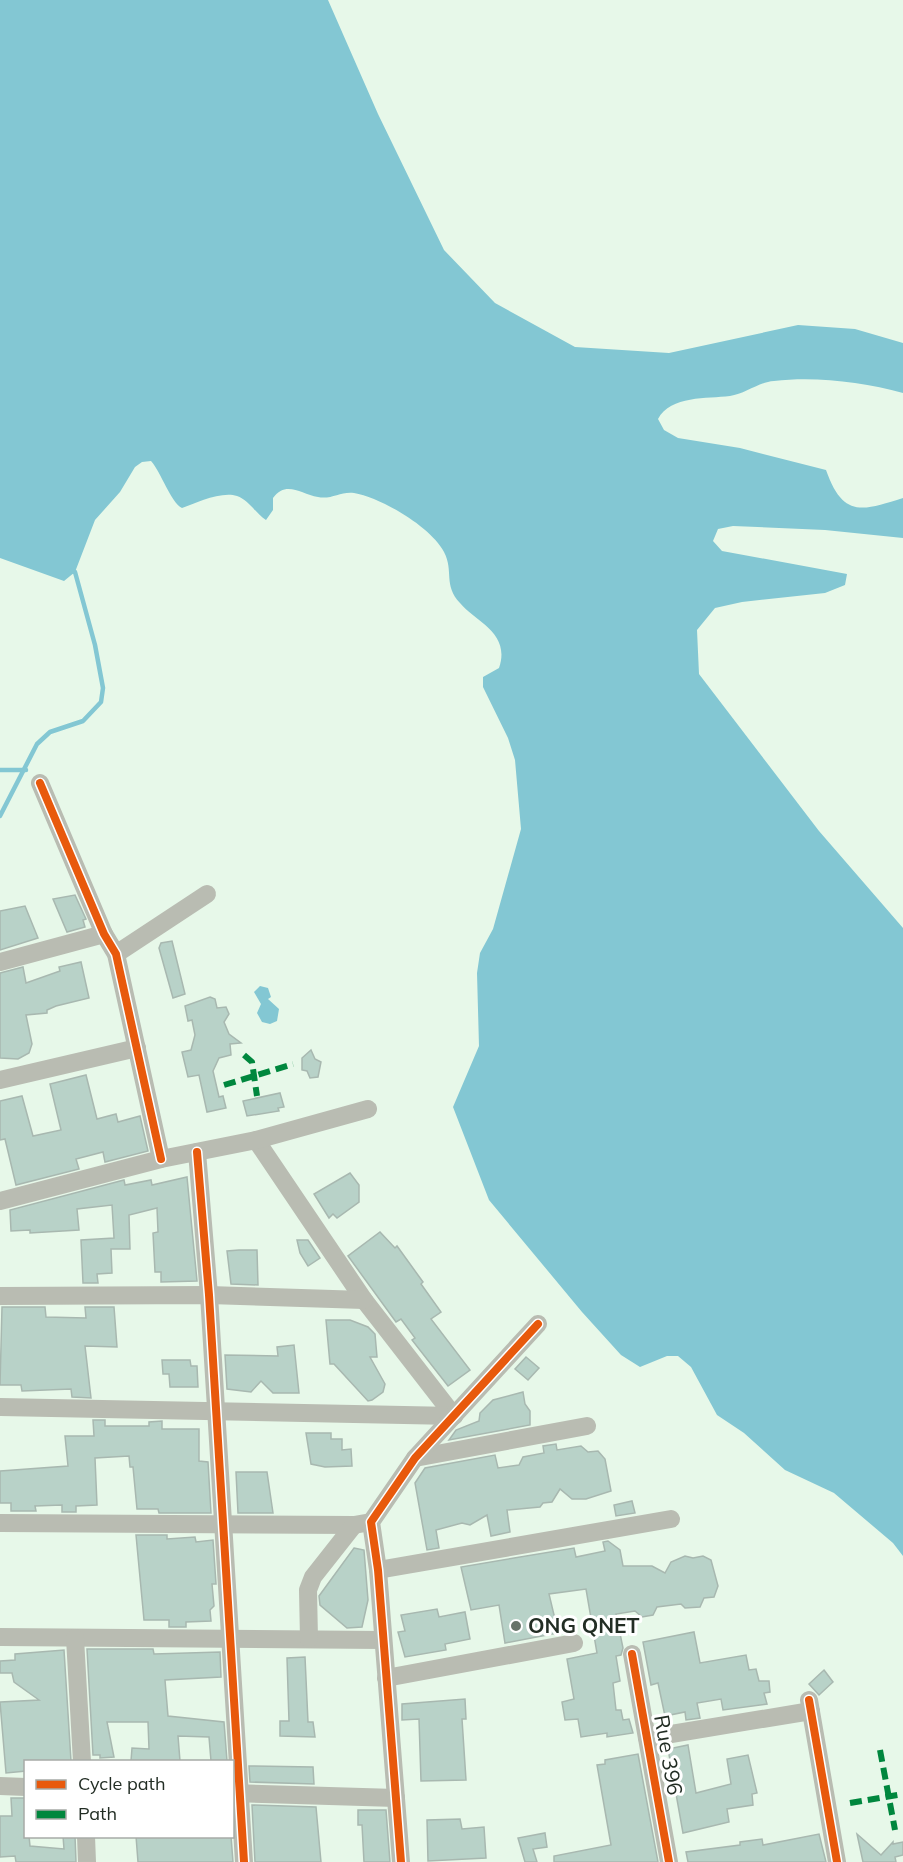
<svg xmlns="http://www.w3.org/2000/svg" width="903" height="1862" font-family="Mulish,sans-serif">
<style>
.water{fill:#83c7d3}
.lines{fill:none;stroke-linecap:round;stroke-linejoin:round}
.stream{stroke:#83c7d3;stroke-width:4.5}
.building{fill:#b8d2c8;stroke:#a8b8b0;stroke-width:1.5}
.minor{stroke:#b9bcb2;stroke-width:18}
.quiet{stroke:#00873e;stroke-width:6;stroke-dasharray:12 6;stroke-linecap:butt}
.cycleway-casing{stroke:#fff;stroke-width:11}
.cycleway{stroke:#e8590c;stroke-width:8}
.poi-dot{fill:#677469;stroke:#fff;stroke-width:2}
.labels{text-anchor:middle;stroke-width:6;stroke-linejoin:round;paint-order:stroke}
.poi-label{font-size:21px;font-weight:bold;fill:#222d24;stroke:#fff;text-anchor:start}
.street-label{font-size:21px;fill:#222d24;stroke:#fff}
</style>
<rect width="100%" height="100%" fill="#e7f8e9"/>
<g class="water">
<path d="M0 0H328L378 114 444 250 495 303 575 347 669 353 798 325 855 329 903 343V393C863 382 815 376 774 381 759 382 745 394 730 396 707 399 671 395 658 419L664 430 678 438 740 448 826 470C843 518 862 511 903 498V538L825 530 733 526 718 529 713 541 722 551 847 574 845 585 825 593 742 602 715 608 697 630 699 674 819 831 903 928V1556L893 1543 834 1493 785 1470 744 1433 717 1415 691 1367 678 1356H667L640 1367 621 1355 582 1312 489 1200 453 1107 479 1046 477 973 480 953 493 929 521 829 515 760 508 738 483 687V677L499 668C511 633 476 622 460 603 443 585 454 571 444 552 431 527 382 498 354 493 341 491 331 500 318 497 301 494 286 480 273 498V510L266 520C256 514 249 500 237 496 221 491 196 503 182 508 171 503 161 472 151 461L142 462 135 467 120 492 95 520 75 572 64 581 0 558Z"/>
<polygon points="260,986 268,988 271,997 268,999 279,1009 277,1021 270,1024 262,1022 257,1013 261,1004 254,992"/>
</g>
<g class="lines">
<g class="stream">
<polyline points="0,770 26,770"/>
<polyline points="0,816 37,744 50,732 83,721 101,702 103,688 95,645 75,572 71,571"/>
</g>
</g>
<g class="building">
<polygon points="75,895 86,919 83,920 85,927 67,932 53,899"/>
<polygon points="25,906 38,938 0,950 0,911"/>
<polygon points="172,941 185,994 173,998 159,948 161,943"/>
<polygon points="81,962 89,998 56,1006 47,1010 47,1013 26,1015 32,1044 29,1053 18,1059 0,1058 0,973 23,967 26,983 60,971 59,967"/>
<polygon points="210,997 215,999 217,1008 226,1007 229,1014 224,1022 229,1034 241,1043 230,1044 231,1055 219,1058 213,1071 219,1097 223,1096 226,1108 207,1112 199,1075 188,1077 182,1052 191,1050 195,1035 192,1020 188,1021 185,1006"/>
<polygon points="311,1050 315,1059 321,1062 318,1077 310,1078 307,1071 302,1070 302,1058"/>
<polygon points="86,1075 97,1119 116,1114 118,1122 140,1116 148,1151 105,1162 103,1152 76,1159 79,1169 16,1185 5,1139 0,1140 0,1101 22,1096 33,1136 61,1130 50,1084"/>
<polygon points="280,1093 284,1107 278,1108 279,1111 247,1116 243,1101"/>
<polygon points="350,1173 359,1185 359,1202 337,1218 333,1214 329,1218 314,1194"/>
<polygon points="187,1177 197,1281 161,1282 161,1272 155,1272 153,1233 158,1232 157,1208 129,1215 130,1249 111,1249 112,1273 97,1274 98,1283 83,1283 81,1240 114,1238 112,1205 77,1209 79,1230 30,1233 30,1230 11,1231 10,1210 124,1180 125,1185 151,1180 152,1185"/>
<polygon points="380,1232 395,1248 397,1246 423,1282 421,1284 441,1312 431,1319 470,1370 448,1386 412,1340 415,1338 401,1319 396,1322 348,1256"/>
<polygon points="297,1240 308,1240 320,1258 308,1266 300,1253"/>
<polygon points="239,1250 257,1250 258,1285 231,1284 227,1251"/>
<polygon points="2,1307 45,1307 46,1317 86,1318 85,1307 114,1307 117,1347 85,1346 91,1398 72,1397 71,1389 22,1391 21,1385 0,1385"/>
<polygon points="326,1320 350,1320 368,1327 375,1334 377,1357 370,1357 385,1384 383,1392 372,1400 368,1401 334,1364 330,1364"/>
<polygon points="294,1345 299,1393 273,1393 261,1381 251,1392 227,1389 225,1355 278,1356 277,1347"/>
<polygon points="526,1357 539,1368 528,1380 515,1369"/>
<polygon points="162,1360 190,1360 191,1366 197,1366 198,1387 170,1387 169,1374 163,1374"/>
<polygon points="523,1392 525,1404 530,1411 530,1425 449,1440 456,1430 479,1421 480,1413 493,1400"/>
<polygon points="93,1420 105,1420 105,1426 149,1426 149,1422 162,1421 162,1429 199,1429 199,1461 208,1462 211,1513 159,1513 158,1509 137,1509 133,1467 130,1467 129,1456 95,1458 97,1505 76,1506 76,1512 62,1512 62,1505 35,1506 36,1511 11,1511 11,1503 0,1503 0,1471 68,1466 65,1436 94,1436"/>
<polygon points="306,1433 331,1433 331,1439 342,1439 342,1450 351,1449 352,1466 325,1467 311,1464"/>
<polygon points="556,1444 557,1450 581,1446 588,1452 598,1451 605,1459 611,1491 586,1499 572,1499 560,1489 552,1502 543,1503 540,1507 507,1510 510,1532 491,1536 487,1515 470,1525 462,1523 436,1530 439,1548 427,1550 415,1483 425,1468 495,1455 498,1468 519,1465 523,1457 544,1453 543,1446"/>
<polygon points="236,1472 267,1472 273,1513 238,1513"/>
<polygon points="632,1501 635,1513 616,1516 614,1505"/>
<polygon points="136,1535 167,1535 167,1539 195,1537 196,1542 213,1540 216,1584 212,1584 214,1606 210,1610 211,1621 186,1622 186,1627 169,1627 169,1620 144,1620"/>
<polygon points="608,1541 620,1550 623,1566 652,1566 665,1573 671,1562 685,1556 693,1558 703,1556 711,1560 718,1586 714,1597 704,1598 700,1607 685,1608 681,1604 657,1607 653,1615 642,1617 635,1611 616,1614 623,1648 621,1655 616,1656 620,1681 613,1683 616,1710 621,1710 623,1720 629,1719 633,1733 607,1737 607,1733 581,1737 578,1719 565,1720 562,1702 574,1699 567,1659 597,1653 586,1589 549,1594 554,1615 558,1618 555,1622 558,1633 505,1643 499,1605 471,1610 461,1567 574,1548 576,1557 605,1551 603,1542"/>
<polygon points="354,1548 364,1550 368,1600 362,1627 347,1628 320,1605 319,1596"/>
<polygon points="437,1609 439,1617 465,1612 470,1639 445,1644 446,1650 405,1657 398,1632 405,1631 401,1615"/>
<polygon points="694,1632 700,1663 746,1655 749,1670 756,1669 759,1681 769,1681 770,1692 764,1693 767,1704 723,1710 721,1699 697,1703 700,1718 686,1720 685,1712 665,1716 658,1683 651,1685 643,1642"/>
<polygon points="87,1649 153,1649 154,1654 220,1652 221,1677 165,1680 168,1716 224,1722 227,1761 211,1761 209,1737 178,1736 180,1761 131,1761 132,1748 149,1749 148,1722 107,1722 114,1757 100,1758 100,1755 93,1755"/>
<polygon points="64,1650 71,1761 26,1761 26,1771 6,1773 0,1702 39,1700 14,1682 12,1673 0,1673 0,1661 15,1660 15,1654"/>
<polygon points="305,1657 308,1722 313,1722 315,1737 280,1736 280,1721 289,1721 287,1658"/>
<polygon points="824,1670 833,1682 819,1695 809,1684"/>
<polygon points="465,1699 466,1719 462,1719 466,1780 421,1781 419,1719 402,1720 402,1704"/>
<polygon points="688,1745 696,1793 731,1784 727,1759 748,1755 757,1793 752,1794 753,1805 727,1809 729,1822 683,1833 668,1749"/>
<polygon points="638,1754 658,1862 554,1862 554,1856 611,1845 597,1765 605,1764 605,1760"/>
<polygon points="249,1766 313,1767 314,1784 250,1782"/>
<polygon points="11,1798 26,1798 26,1836 29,1836 30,1846 64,1849 63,1836 75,1836 76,1862 16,1862 15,1856 0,1857 0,1816 12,1816"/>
<polygon points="252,1805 316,1807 321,1862 255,1862"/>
<polygon points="358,1810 386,1810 390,1862 364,1862 362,1825 358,1825"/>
<polygon points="460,1819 462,1829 484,1827 486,1858 428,1861 427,1820"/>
<polygon points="545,1833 547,1847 533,1849 537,1862 525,1862 518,1838"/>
<polygon points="819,1834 826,1862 688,1862 686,1852 740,1845 740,1842 762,1839 763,1845"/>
<polygon points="857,1834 881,1855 893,1842 893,1844 903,1842 903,1855 895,1857 896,1862 863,1862"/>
<polygon points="136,1836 231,1836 233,1862 138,1862"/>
</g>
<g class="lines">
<g class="minor">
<polyline points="40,783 104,934 116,954 161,1159"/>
<polyline points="116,954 207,894"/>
<polyline points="0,962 104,934"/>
<polyline points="0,1080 137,1048"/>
<polyline points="256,1140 364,1300 454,1416"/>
<polyline points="197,1152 209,1295 244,1862"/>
<polyline points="0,1201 161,1159 256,1140 368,1109"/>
<polyline points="0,1296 209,1295 364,1300"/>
<polyline points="0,1407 454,1416"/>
<polyline points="415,1458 587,1426"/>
<polyline points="0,1523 354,1525 371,1522"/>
<polyline points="378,1570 671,1519"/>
<polyline points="0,1637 383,1640"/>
<polyline points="75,1638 82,1762"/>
<polyline points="309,1639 308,1590 313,1577 354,1525"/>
<polyline points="632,1654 669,1862"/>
<polyline points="386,1678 574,1643"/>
<polyline points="809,1700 837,1862"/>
<polyline points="647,1738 811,1711"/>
<polyline points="0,1786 26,1787"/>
<polyline points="232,1793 396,1798"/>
<polyline points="86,1836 87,1862"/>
<polyline points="401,1862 378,1570 371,1522 415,1458 538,1324"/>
</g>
<g class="quiet">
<polyline points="244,1055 252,1062 257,1096"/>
<polyline points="224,1085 293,1064"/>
<polyline points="880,1750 895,1830"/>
<polyline points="850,1803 903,1794"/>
</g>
<g class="cycleway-casing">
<g id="cycleway">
<polyline points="40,783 104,934 116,954 161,1159"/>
<polyline points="197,1152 209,1295 244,1862"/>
<polyline points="632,1654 669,1862"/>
<polyline points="809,1700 837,1862"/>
<polyline points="401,1862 378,1570 371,1522 415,1458 538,1324"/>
</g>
</g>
<use href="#cycleway" class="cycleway"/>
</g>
<circle class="poi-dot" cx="516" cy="1626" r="6"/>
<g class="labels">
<g class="poi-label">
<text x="528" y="1633">ONG QNET</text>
</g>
<g class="street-label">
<text transform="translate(668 1755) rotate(80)" y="7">Rue 396</text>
</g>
</g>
<rect x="24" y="1760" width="210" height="78" fill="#ffffff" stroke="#a7aba7" stroke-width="1.5"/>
<rect x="36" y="1780" width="30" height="9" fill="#e8590c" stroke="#a7aba7" stroke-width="1.5"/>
<text x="78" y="1790" font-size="18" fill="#222d24">Cycle path</text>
<rect x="36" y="1810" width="30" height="9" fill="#00873e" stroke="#a7aba7" stroke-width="1.5"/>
<text x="78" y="1820" font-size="18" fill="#222d24">Path</text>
</svg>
